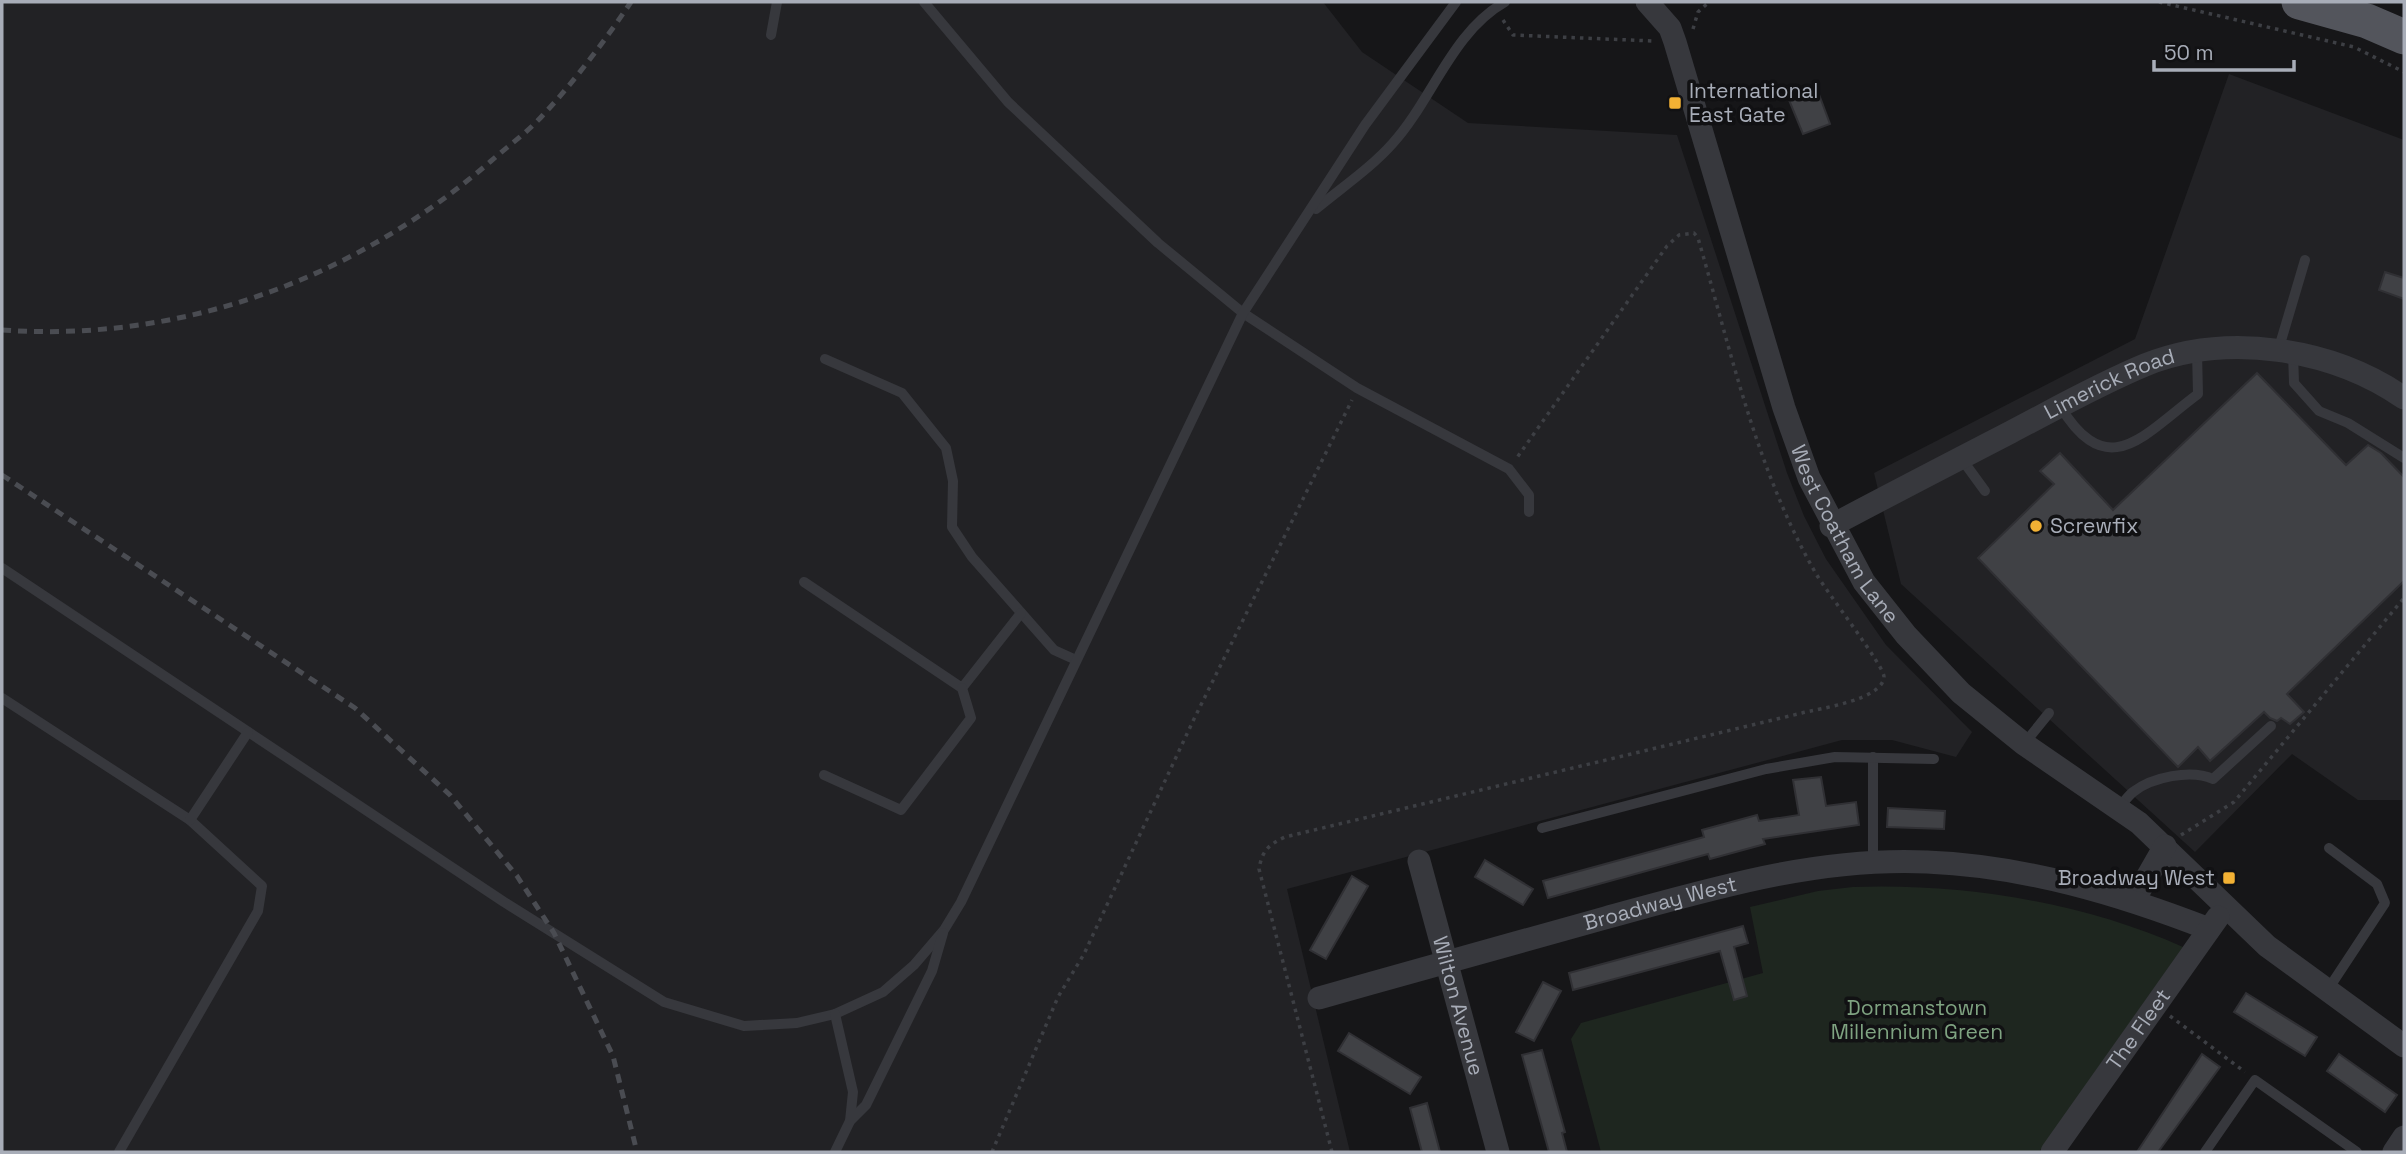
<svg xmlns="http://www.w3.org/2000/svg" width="2406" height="1154" font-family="'Space Grotesk',sans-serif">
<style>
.built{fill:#222225}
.green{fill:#1e261f}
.building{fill:#404145;stroke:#303034;stroke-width:2}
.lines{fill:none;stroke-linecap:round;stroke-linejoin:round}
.path{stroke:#3d3f44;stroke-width:3.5;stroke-dasharray:3.5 5;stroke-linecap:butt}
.lane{stroke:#37383d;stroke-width:10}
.street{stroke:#37383d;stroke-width:23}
.primary{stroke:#53555c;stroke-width:35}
.rail{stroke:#4a4c52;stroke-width:5;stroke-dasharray:9 7;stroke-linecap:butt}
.poi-dot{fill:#f2b134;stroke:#111113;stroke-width:2.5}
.labels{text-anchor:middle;stroke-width:7;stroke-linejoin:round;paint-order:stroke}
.poi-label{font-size:21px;fill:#a8adb8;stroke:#111113;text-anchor:start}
.street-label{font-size:21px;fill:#a8adb8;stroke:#111113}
.park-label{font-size:21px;fill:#7fa381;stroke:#111113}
</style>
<rect width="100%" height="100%" fill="#161618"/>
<g class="built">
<polygon points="2,2 1323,2 1362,52 1468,123 1677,135 1787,473 1804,516 1826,559 1886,645 1972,732 1956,757 1892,740 1842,740 1287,889 1350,1152 2,1152"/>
<polygon points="2229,74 2404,140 2404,800 2358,800 2292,754 2195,852 1901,584 1874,473 2135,339"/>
</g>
<path class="green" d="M1853 887C1963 883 2083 902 2183 947L2039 1152H1601L1571 1039 1581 1023 1763 973 1750 907 1818 891Z"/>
<g class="building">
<polygon points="1817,89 1830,124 1803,134 1789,100"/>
<polygon points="2385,272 2404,278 2404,299 2379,290"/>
<polygon points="2257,373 2346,465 2368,445 2381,453 2404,477 2404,581 2287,694 2304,712 2290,724 2281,718 2277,721 2270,718 2264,712 2210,761 2198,747 2178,767 1978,558 2054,484 2040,471 2060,453 2113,510"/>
<polygon points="1821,777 1826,806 1856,802 1859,825 1763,839 1765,844 1710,859 1708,854 1548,898 1543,881 1704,837 1702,830 1757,815 1759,821 1799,815 1793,780"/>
<polygon points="1888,808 1945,811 1944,829 1887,827"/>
<polygon points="1485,860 1533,889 1523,905 1475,877"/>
<polygon points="1352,876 1368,886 1326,959 1310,950"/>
<polygon points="1743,926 1748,943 1734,947 1747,996 1734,1000 1720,951 1573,990 1569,973"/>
<polygon points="1543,982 1561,991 1534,1041 1516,1032"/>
<polygon points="2246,993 2317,1037 2305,1056 2234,1012"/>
<polygon points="1349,1033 1421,1077 1410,1094 1338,1051"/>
<polygon points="1542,1050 1565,1132 1562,1133 1567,1152 1549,1152 1522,1055"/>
<polygon points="2202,1054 2220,1067 2158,1152 2137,1152"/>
<polygon points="2339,1054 2397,1095 2385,1112 2327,1071"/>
<polygon points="1427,1103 1440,1152 1422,1152 1410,1108"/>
</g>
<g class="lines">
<g class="path">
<polyline points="2159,2 2354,47 2404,72"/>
<polyline points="1503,20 1513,35 1652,41"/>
<polyline points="1693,29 1698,12 1709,2"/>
<polyline points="2181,835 2234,802 2404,598"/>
<polyline points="2170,1016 2245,1072"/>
<polyline points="992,1152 1058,997 1084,954 1193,721 1352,400"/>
<path d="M1332 1152 1259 869C1262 851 1268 845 1285 837L1802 713C1821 708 1882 700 1884 677 1885 667 1825 590 1815 572 1756 469 1731 351 1698 238L1694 233 1679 235 1667 246 1516 459"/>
</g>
<g class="lane">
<polyline points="924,2 1008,102 1158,243 1243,313 1357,388 1509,469 1529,495 1529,512"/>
<polyline points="771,35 777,2"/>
<path d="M1316 209C1341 188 1371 168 1393 143 1432 100 1452 32 1505 2"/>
<polyline points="2278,351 2305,260"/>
<polyline points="2293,353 2294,383 2319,411 2348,423 2404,458"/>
<polyline points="825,359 902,393 946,448 953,481 952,527 972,557 1054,650 1076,660"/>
<path d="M2060 406C2108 485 2144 434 2198 394L2197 352"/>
<polyline points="1961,458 1985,491"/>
<polyline points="2,568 504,902 664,1002 744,1026 797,1023 835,1014 883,992 914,965 944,930 961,902 1243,313 1365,125 1456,2"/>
<polyline points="804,582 962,688 1021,613"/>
<polyline points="2,698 190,820 262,886 258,911 119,1152"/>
<polyline points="2024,744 2049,713"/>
<polyline points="1873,757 1873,862"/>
<polyline points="824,775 901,810 971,718 962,688"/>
<path d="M2118 809C2123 803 2128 796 2133 792 2152 777 2191 769 2213 779L2271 726"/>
<polyline points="190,820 248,732"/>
<polyline points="1542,828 1766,769 1835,757 1934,759"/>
<polyline points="2327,991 2385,903 2377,884 2329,848"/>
<polyline points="835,1014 853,1092 850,1121"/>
<polyline points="835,1152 850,1121 866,1105 932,971 943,933"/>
<polyline points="2205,1152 2255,1080 2357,1152"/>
</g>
<g class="street">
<path id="s1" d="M1647 2 1670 28 1675 42 1784 408 1809 478 1864 582 1906 635 1961 693 2024 744 2139 823 2267 946 2404 1046"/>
<path id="s2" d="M1831 526C1891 494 1951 463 2011 432 2055 409 2099 384 2145 365 2227 332 2332 348 2404 398"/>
<path id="s3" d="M1419 861 1498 1152"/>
<polyline points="2134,900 2165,846"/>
<path id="s4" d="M1319 998C1414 971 1509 945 1605 918 1711 889 1816 857 1927 862 2025 866 2119 894 2209 929"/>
<path id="s5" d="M2052 1152 2218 917"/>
<polyline points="2394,1152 2404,1137"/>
</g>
<polyline class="primary" points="2299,2 2367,21 2404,37"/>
<g class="rail">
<path d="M2 330C182 343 356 278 491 161 508 146 528 132 543 115 574 82 606 39 631 2"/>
<polyline points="2,475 355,708 450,795 517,876 554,933 613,1056 637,1152"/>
</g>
</g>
<g class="poi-dot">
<rect x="1668" y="96" width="14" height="14" rx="3.5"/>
<circle cx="2036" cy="526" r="7"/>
<rect x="2222" y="871" width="14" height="14" rx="3.5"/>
</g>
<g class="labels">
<g class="poi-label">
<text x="1689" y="98">International<tspan x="1689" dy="24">East Gate</tspan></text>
<text x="2050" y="533">Screwfix</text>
<text x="2215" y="885" text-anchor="end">Broadway West</text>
</g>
<g class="street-label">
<text dy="7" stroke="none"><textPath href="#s2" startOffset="313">Limerick Road</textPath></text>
<text dy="7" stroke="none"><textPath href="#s1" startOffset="572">West Coatham Lane</textPath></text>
<text dy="7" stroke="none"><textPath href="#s4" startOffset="354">Broadway West</textPath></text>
<text dy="7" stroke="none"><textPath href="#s3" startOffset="150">Wilton Avenue</textPath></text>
<text dy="7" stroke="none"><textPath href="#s5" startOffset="150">The Fleet</textPath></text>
</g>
<g class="park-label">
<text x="1917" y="1015">Dormanstown<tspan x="1917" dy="24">Millennium Green</tspan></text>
</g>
</g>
<rect width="2406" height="1154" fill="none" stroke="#a8adb8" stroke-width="7"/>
<path d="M2154 60v10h140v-10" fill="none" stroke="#a8adb8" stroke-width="3.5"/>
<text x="2164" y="60" font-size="21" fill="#a8adb8" stroke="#111113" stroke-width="5" paint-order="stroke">50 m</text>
</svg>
